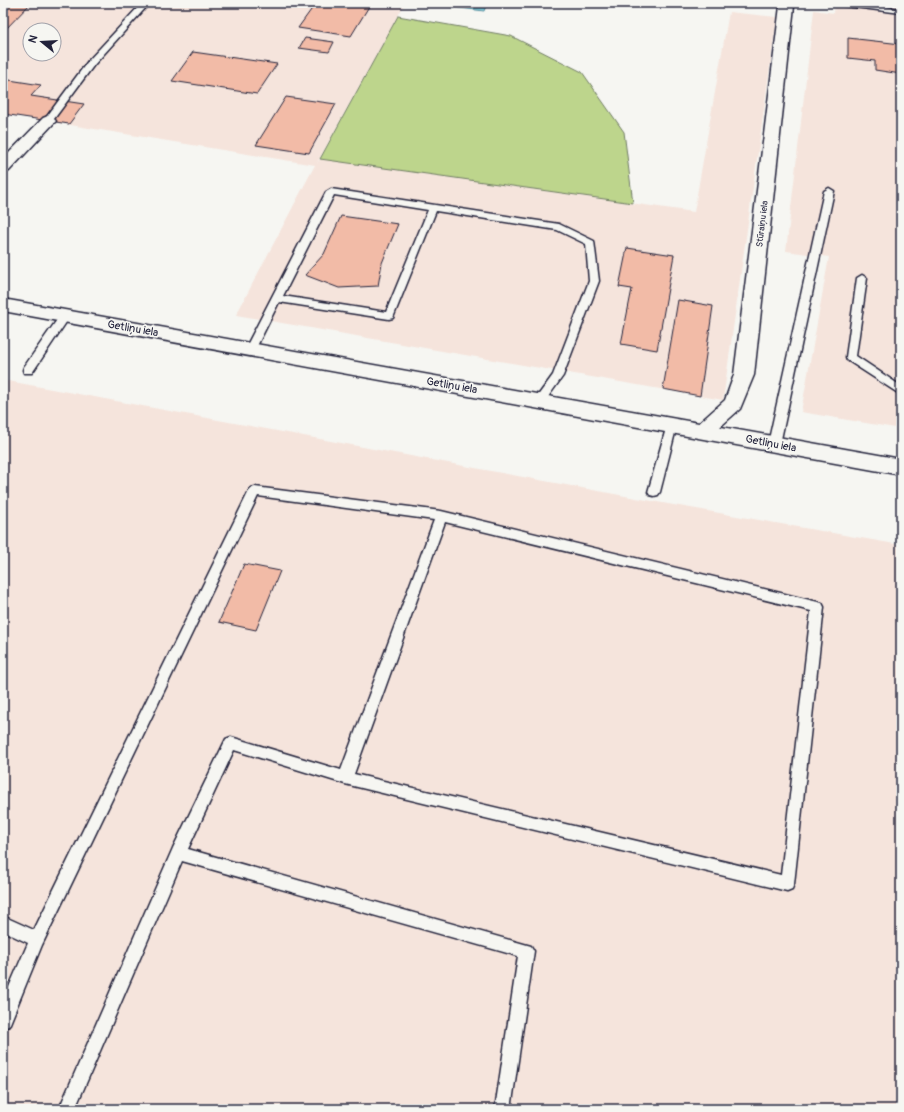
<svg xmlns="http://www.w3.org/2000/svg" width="904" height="1112" font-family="Pangolin,sans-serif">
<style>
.built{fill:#f5e4dc;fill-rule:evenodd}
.green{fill:#bdd58c;stroke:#707c64}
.water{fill:#84d5df;stroke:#5d8d9d}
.building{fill:#f2bba7;stroke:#22223b}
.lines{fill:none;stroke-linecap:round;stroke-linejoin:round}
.lane-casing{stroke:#22223b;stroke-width:3}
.street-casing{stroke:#22223b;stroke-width:3}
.secondary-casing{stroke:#22223b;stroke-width:3}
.lane{fill:#f6f6f2;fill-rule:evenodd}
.street{fill:#f6f6f2;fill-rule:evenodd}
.secondary{fill:#f6f6f2;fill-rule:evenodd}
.labels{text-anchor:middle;stroke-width:3.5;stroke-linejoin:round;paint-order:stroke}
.far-street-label{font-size:9px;fill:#22223b;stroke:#f6f6f2}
.street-label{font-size:11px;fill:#22223b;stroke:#f6f6f2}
</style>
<rect width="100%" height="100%" fill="#f6f6f2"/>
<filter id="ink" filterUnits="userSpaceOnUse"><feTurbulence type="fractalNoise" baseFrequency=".025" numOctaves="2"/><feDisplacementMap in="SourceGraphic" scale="8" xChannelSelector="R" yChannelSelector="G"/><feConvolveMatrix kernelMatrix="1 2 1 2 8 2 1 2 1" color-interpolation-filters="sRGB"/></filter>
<g filter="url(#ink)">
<g class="built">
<path d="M3 3H405L317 163 320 159 694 212 729 12 777 17 723 400 236 315 315 165 3 114ZM30 30H54V54H30Z"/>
<polygon points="835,3 901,3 901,429 801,412 829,257 786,251 814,10 834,13"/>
<polygon points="3,380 668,504 901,545 901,1109 3,1109"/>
</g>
<polygon class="green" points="398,16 511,36 582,72 624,132 633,203 320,159"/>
<polygon class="water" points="429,3 487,3 484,11 428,4"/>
<g class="building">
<polygon points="3,3 31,3 3,32"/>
<polygon points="316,3 371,3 351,36 298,28"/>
<polygon points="305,38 334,42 329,52 299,48"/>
<polygon points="848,38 901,44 901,74 875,70 875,61 848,58"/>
<polygon points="193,52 277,64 257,94 172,81"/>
<polygon points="3,79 41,85 31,96 84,104 69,124 3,114"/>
<polygon points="286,97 336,104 309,153 256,145"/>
<polygon points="341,216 398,224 382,263 378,286 339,288 305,275 324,254"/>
<polygon points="627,248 674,255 657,350 621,344 632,289 619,287"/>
<polygon points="678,300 713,306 700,396 663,389"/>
<polygon points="244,564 280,571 256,630 219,622"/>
</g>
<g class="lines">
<g class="lane-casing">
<g id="lane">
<polygon points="142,3 150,3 94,65 51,123 45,123 44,121 45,119 88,61"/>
<polygon points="834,3 856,3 901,9 901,13 838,5"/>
<polygon points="829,188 834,191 780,444 778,447 774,448 770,447 768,444 824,191"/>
<path d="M331 189 559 224 594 241 599 281 563 376 543 404H535L534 401 553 375 589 281 586 244 557 230 436 211 393 318 389 319 279 302 254 352H246L245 349 326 192ZM334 195 428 210 386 312 283 296Z"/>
<polygon points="862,275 867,278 856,356 901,386 901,395 847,360 846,357 857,278"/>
<polygon points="65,313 70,316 69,318 32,373 24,373 23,370 24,367 61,314"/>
<polygon points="672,421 676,422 677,425 660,492 658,495 654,496 650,495 648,492 667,425 668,422"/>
<path d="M255 487 441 511 818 602 822 603 824 607 794 884 792 889 787 891 345 784 234 750 188 849 531 946 534 951 511 1109H495L518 956 182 861 75 1109H59L173 848 226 739 231 737 341 770 434 520 258 496 42 945 9 1026 3 1028V1001L28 943 3 931V916L34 930 249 491 251 488ZM445 522 811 611 781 875 354 774Z"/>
</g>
</g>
<g class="street-casing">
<g id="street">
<polygon points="782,3 796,3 794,6 754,375 740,409 711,435 704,437 697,435 694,430 697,425 725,400 734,375 780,6"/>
<polygon points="48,116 53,118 56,121 53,124 9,171 3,173 3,159 43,118"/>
</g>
</g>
<g class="secondary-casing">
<polygon id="secondary" points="3,299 901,459 901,475 3,311"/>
</g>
<use href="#lane" class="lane"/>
<use href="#street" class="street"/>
<use href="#secondary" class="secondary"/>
</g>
</g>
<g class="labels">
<g class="far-street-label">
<text transform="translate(762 224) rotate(-83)" y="3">Stūraiņu iela</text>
</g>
<g class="street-label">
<text transform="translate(133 328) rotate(10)" y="4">Getliņu iela</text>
<text transform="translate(452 385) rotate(10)" y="4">Getliņu iela</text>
<text transform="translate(771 443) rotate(11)" y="4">Getliņu iela</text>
</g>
</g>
<rect width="904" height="1112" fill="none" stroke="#f6f6f2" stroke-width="16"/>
<rect x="8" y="8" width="888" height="1096" fill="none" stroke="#22223b" stroke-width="1.5" filter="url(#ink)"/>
<g transform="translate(42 42) rotate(288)"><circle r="19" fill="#f6f6f2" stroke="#a1a1a9"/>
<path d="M0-3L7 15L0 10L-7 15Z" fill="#22223b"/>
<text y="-6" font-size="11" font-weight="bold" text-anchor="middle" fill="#22223b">N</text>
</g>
</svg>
